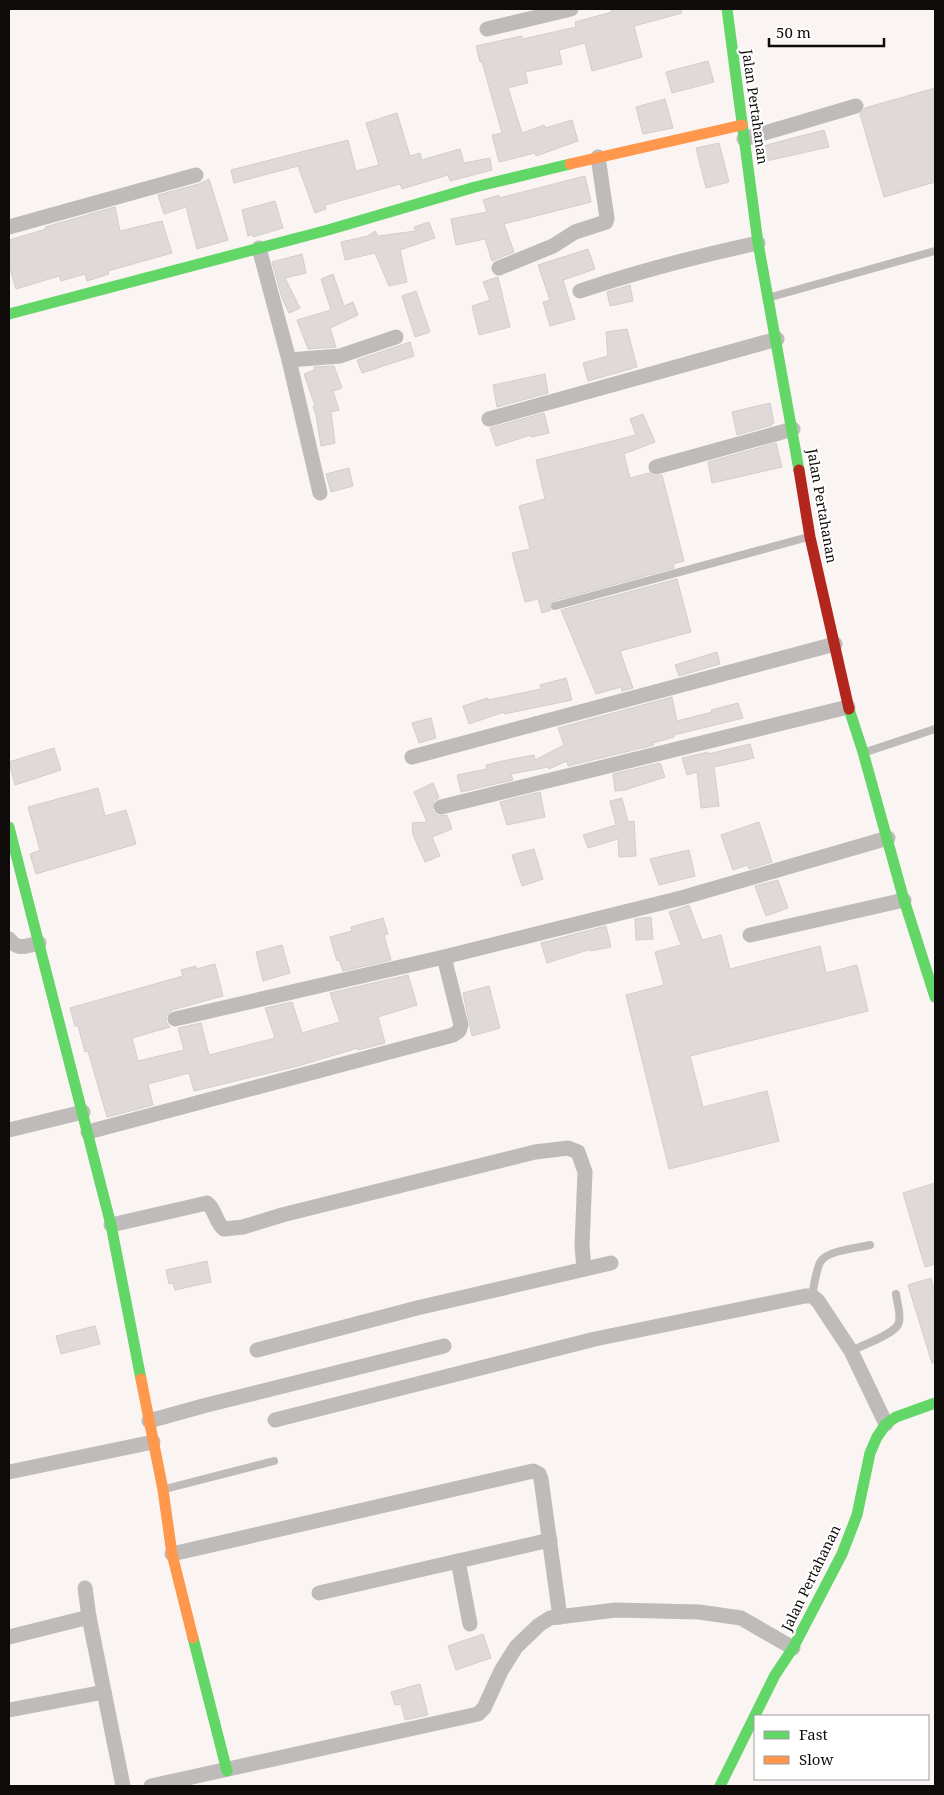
<svg xmlns="http://www.w3.org/2000/svg" width="944" height="1795" font-family="'Noto Serif',serif">
<style>
.building{fill:#dfdad9;stroke:#d2cecd}
.lines{fill:none;stroke-linecap:round;stroke-linejoin:round}
.lane{stroke:#bebbba;stroke-width:8}
.street{stroke:#bebbba;stroke-width:15}
.fast{stroke:#63d668;stroke-width:11}
.slow{stroke:#ff974d;stroke-width:11}
.jam{stroke:#b3261e;stroke-width:11}
.labels{text-anchor:middle;stroke-width:4.5;stroke-linejoin:round;paint-order:stroke}
.street-label{font-size:14px;fill:#0f0b0a;stroke:#fff}
</style>
<rect width="100%" height="100%" fill="#faf4f2"/>
<g class="building">
<polygon points="611,9 681,9 682,13 634,26 642,57 592,71 585,43 559,50 562,64 525,72 528,83 508,88 522,133 544,125 545,128 572,120 578,141 536,156 535,153 499,162 492,135 502,133 482,62 480,62 476,46 522,36 523,39 576,27 575,22 612,12"/>
<polygon points="708,61 714,82 672,93 666,72"/>
<polygon points="935,88 935,182 884,197 860,114 865,108"/>
<polygon points="665,99 673,128 643,134 636,107"/>
<polygon points="397,113 410,156 420,153 422,160 460,149 464,163 490,158 492,170 450,181 448,175 402,189 400,184 325,205 326,209 315,213 298,166 234,183 231,170 348,140 356,171 379,165 366,123"/>
<polygon points="824,130 829,147 766,161 763,146"/>
<polygon points="719,143 729,182 706,188 696,148"/>
<polygon points="585,176 591,202 504,224 514,252 492,261 485,239 456,245 451,219 487,212 483,200 499,195 499,198"/>
<polygon points="209,179 228,240 197,249 186,207 164,214 158,195 199,184"/>
<polygon points="275,201 283,228 253,237 253,234 248,236 242,210"/>
<polygon points="115,207 120,231 162,221 172,253 108,271 109,274 87,281 85,274 61,281 59,276 16,289 9,265 9,240 46,229 45,227"/>
<polygon points="429,222 435,238 400,250 407,282 389,286 375,253 345,260 341,242 368,236 375,231 378,236 416,231 414,227"/>
<polygon points="588,249 595,269 563,280 575,319 550,326 543,302 550,300 538,265"/>
<polygon points="302,254 306,273 285,278 300,308 289,313 282,298 272,262"/>
<polygon points="333,274 344,306 353,302 358,315 330,328 336,347 308,349 297,320 331,310 321,279"/>
<polygon points="498,277 510,327 479,335 472,306 490,300 483,282"/>
<polygon points="630,285 633,301 610,306 607,292"/>
<polygon points="416,291 430,332 415,337 402,296"/>
<polygon points="627,329 637,367 588,381 583,363 608,356 606,332"/>
<polygon points="410,342 414,356 362,373 357,360"/>
<polygon points="334,366 342,388 333,391 339,410 331,412 335,443 321,446 316,415 313,407 315,406 304,374 314,370 314,367"/>
<polygon points="545,374 548,393 497,407 493,385"/>
<polygon points="770,403 774,423 772,423 772,425 737,435 732,412"/>
<polygon points="544,413 549,433 531,437 531,435 496,446 490,428"/>
<polygon points="643,414 655,442 624,454 630,478 649,473 654,476 662,475 684,561 673,564 674,568 554,601 550,604 551,610 542,613 538,599 525,602 512,553 530,549 519,506 545,499 536,460 636,435 630,419"/>
<polygon points="776,443 782,467 712,483 708,462"/>
<polygon points="349,468 353,486 331,492 326,474"/>
<polygon points="677,579 691,632 620,651 633,688 622,691 621,687 596,694 561,610"/>
<polygon points="717,652 720,664 679,676 675,665"/>
<polygon points="566,678 572,700 504,714 504,712 469,724 463,706 488,698 488,700 541,689 540,685"/>
<polygon points="672,697 677,721 712,712 711,710 738,703 743,718 674,735 674,737 653,743 654,745 568,766 567,761 549,769 548,767 511,774 513,780 461,792 457,775 487,769 486,765 507,760 534,755 535,760 564,745 558,728"/>
<polygon points="431,718 436,738 419,743 412,723"/>
<polygon points="750,744 754,758 714,767 719,806 701,808 697,772 687,775 682,758 708,752 708,754"/>
<polygon points="54,748 61,770 15,785 9,762"/>
<polygon points="660,763 665,777 625,790 615,791 613,774"/>
<polygon points="433,783 439,798 434,801 432,810 438,816 447,815 452,829 432,837 440,856 425,862 413,835 412,823 427,822 414,792"/>
<polygon points="98,788 105,816 126,810 136,844 36,874 30,854 40,850 28,807"/>
<polygon points="540,792 545,817 507,825 500,802"/>
<polygon points="622,798 628,822 634,821 636,856 619,857 618,839 588,848 583,835 616,825 610,801"/>
<polygon points="759,822 772,862 749,869 748,865 733,870 721,835"/>
<polygon points="534,849 543,879 522,886 512,855"/>
<polygon points="689,850 695,876 659,885 650,859"/>
<polygon points="778,880 788,908 766,916 755,886"/>
<polygon points="689,905 702,940 721,935 730,969 820,946 826,973 857,965 868,1011 690,1056 703,1107 767,1091 779,1141 669,1169 626,995 664,985 655,952 681,945 669,912"/>
<polygon points="651,917 653,939 636,940 635,919"/>
<polygon points="383,918 388,934 384,935 391,960 343,971 339,960 337,961 330,937 352,931 351,927"/>
<polygon points="606,926 611,947 591,951 591,949 547,963 541,943"/>
<polygon points="282,945 290,973 263,981 256,952"/>
<polygon points="215,964 223,996 172,1010 166,1017 166,1022 170,1027 132,1038 138,1061 184,1050 178,1028 201,1023 209,1055 275,1038 265,1008 292,1002 302,1033 340,1022 330,993 408,975 417,1005 378,1017 385,1043 358,1050 358,1048 298,1066 194,1091 189,1073 148,1084 153,1105 107,1117 88,1051 85,1052 78,1026 75,1026 70,1008 183,976 181,970 196,966 196,969"/>
<polygon points="489,986 500,1028 472,1036 463,993"/>
<polygon points="935,1183 935,1264 925,1267 903,1193"/>
<polygon points="207,1261 211,1282 175,1290 173,1283 169,1284 166,1270"/>
<polygon points="931,1278 935,1293 935,1363 932,1363 908,1285"/>
<polygon points="95,1326 100,1344 61,1354 56,1336"/>
<polygon points="483,1634 491,1658 456,1670 448,1646"/>
<polygon points="420,1684 428,1715 405,1720 401,1704 395,1705 391,1692"/>
</g>
<g class="lines">
<g class="lane">
<polyline points="771,297 935,251"/>
<polyline points="555,606 808,537"/>
<polyline points="866,752 935,729"/>
<path d="M812 1296C814 1287 816 1268 821 1261 829 1250 858 1248 870 1245"/>
<path d="M851 1351C862 1345 897 1334 899 1322 901 1314 897 1302 896 1294"/>
<polyline points="165,1489 274,1461"/>
</g>
<g class="street">
<polyline points="487,29 571,9"/>
<polyline points="744,139 856,106"/>
<polyline points="9,227 196,175"/>
<polyline points="259,248 289,360 320,493"/>
<polyline points="499,268 553,246 575,232 606,222 607,218 598,157"/>
<path d="M580 291C639 271 698 256 758 243"/>
<polyline points="289,360 340,356 396,337"/>
<polyline points="489,419 777,339"/>
<polyline points="656,467 793,429"/>
<polyline points="412,757 835,644"/>
<polyline points="441,807 848,707"/>
<polyline points="750,935 904,900"/>
<path d="M9 939C19 951 24 946 39 943"/>
<polyline points="175,1019 444,957 681,898 888,838"/>
<polyline points="9,1130 83,1112"/>
<polyline points="88,1132 453,1035 459,1031 461,1025 444,957"/>
<path d="M111 1225 207 1203C216 1210 215 1222 224 1229L243 1227 282 1215 535 1152 568 1148 578 1152 585 1172 582 1246 584 1269"/>
<polyline points="257,1350 417,1308 611,1263"/>
<polyline points="275,1420 595,1339 805,1296 812,1296 818,1301 851,1351 886,1424"/>
<polyline points="149,1421 203,1406 444,1346"/>
<polyline points="9,1472 153,1442"/>
<polyline points="172,1554 533,1471 539,1474 541,1479 560,1617"/>
<polyline points="458,1561 470,1624"/>
<polyline points="85,1588 89,1617"/>
<polyline points="319,1593 550,1540"/>
<polyline points="9,1637 89,1617 123,1786"/>
<polyline points="9,1710 104,1692"/>
<polyline points="151,1786 478,1714 484,1708 501,1671 516,1647 539,1625 550,1618 616,1610 699,1612 741,1618 793,1648"/>
</g>
<g class="fast">
<polyline points="727,9 758,243 799,470"/>
<polyline points="9,314 328,230 475,187 570,164"/>
<polyline points="849,709 863,752 904,900 935,997"/>
<polyline points="9,827 111,1225 141,1379"/>
<polyline points="193,1638 227,1771"/>
<polyline points="720,1786 775,1675 793,1648 842,1554 857,1515 870,1453 877,1437 886,1424 896,1417 935,1403"/>
</g>
<g class="slow">
<polyline points="570,164 742,125"/>
<polyline points="141,1379 163,1490 172,1554 193,1638"/>
</g>
<polyline class="jam" points="799,470 810,537 849,709"/>
</g>
<g class="labels">
<g class="street-label">
<text transform="translate(755 107) rotate(82)" y="5">Jalan Pertahanan</text>
<text transform="translate(822 506) rotate(80)" y="5">Jalan Pertahanan</text>
<text transform="translate(811 1578) rotate(-64)" y="5">Jalan Pertahanan</text>
</g>
</g>
<rect width="944" height="1795" fill="none" stroke="#0f0b0a" stroke-width="20"/>
<rect x="754" y="1715" width="175" height="65" fill="#ffffff" stroke="#9f9d9d"/>
<rect x="764" y="1731" width="25" height="8" fill="#63d668" stroke="#9f9d9d"/>
<text x="799" y="1740" font-size="15" fill="#0f0b0a">Fast</text>
<rect x="764" y="1756" width="25" height="8" fill="#ff974d" stroke="#9f9d9d"/>
<text x="799" y="1765" font-size="15" fill="#0f0b0a">Slow</text>
<path d="M769 38v8h115v-8" fill="none" stroke="#0f0b0a" stroke-width="2.5"/>
<text x="776" y="38" font-size="15" fill="#0f0b0a" stroke="#ffffff" stroke-width="4" paint-order="stroke">50 m</text>
</svg>
